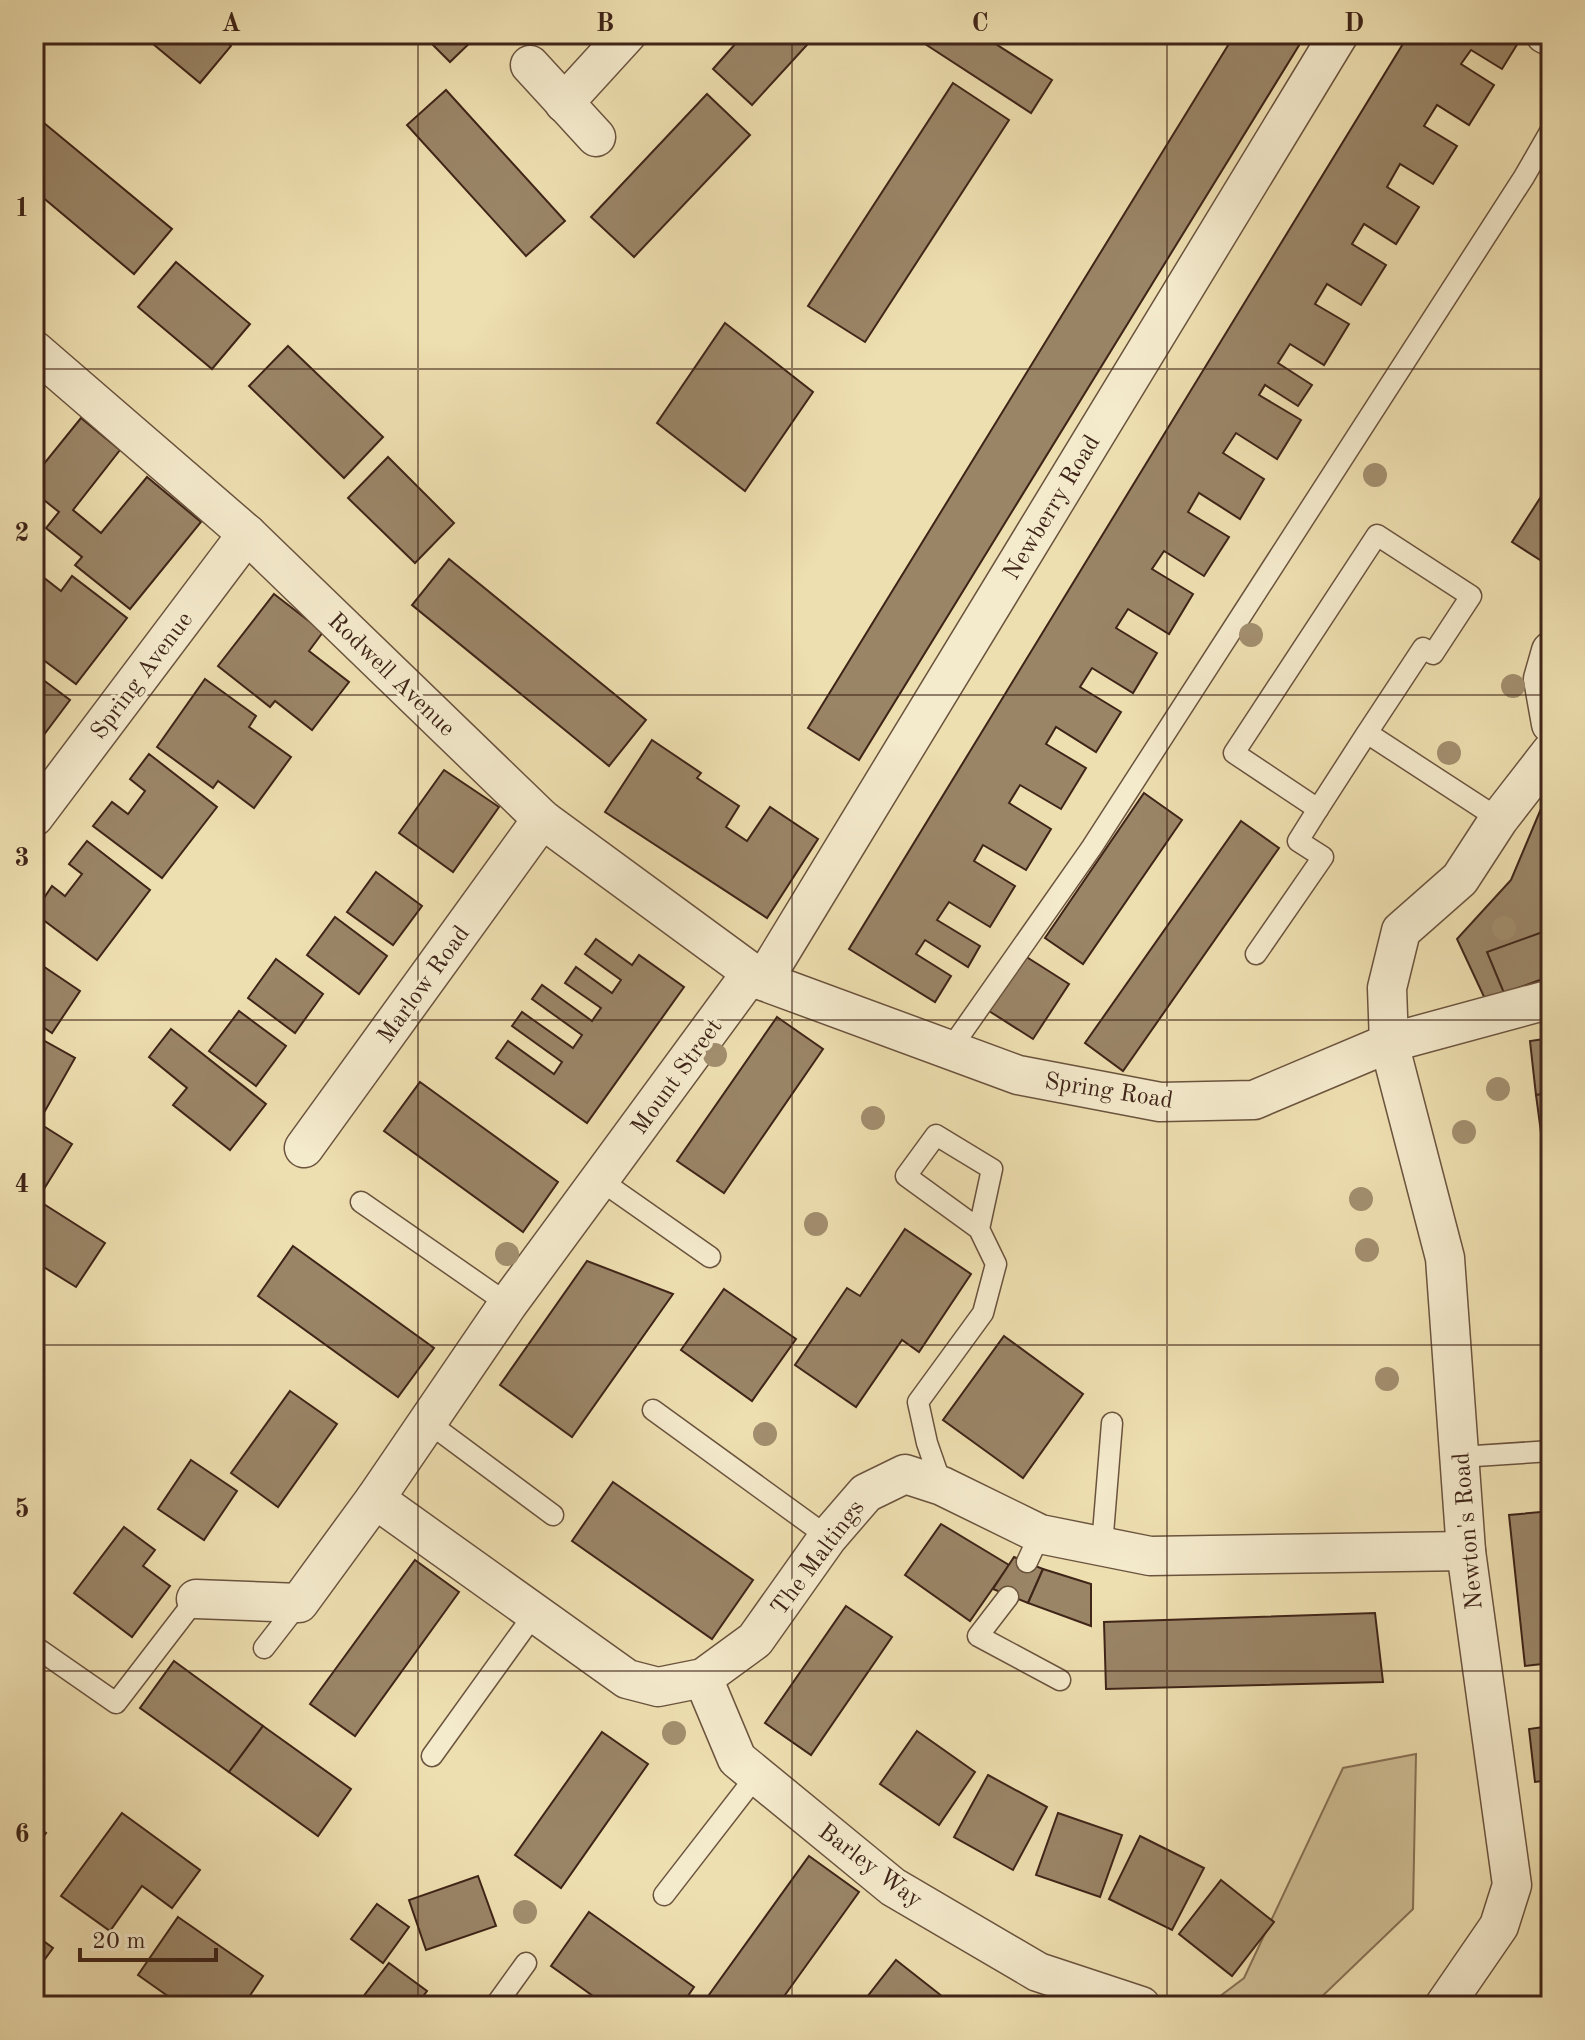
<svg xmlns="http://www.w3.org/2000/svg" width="1585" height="2040" font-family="'Old Standard TT',serif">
<rect width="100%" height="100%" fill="#eedfb0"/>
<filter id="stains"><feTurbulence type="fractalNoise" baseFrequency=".0025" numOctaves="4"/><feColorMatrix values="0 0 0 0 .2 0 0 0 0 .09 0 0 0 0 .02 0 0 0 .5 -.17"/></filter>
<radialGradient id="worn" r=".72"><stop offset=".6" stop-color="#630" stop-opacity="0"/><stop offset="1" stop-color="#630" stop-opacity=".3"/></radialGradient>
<path fill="#d0bf96" stroke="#887257" stroke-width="2" d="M1416 1754 1413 1909 1312 2006H1207L1244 1978 1343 1768Z"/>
<g fill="#9a8567" stroke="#3f2418" stroke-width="2">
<path d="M141 34H216L231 46 200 83Z"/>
<path d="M422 34H479L450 62Z"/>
<path d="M744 34H817L752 105 713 69Z"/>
<path d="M927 34H980L1052 80 1031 113 922 42Z"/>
<path d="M1235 34H1306L859 760 808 728Z"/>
<path d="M1409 34H1504L1518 43 1502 69 1471 50 1461 64 1494 85 1469 125 1437 105 1424 126 1457 146 1433 184 1400 164 1387 187 1419 207 1396 244 1364 224 1352 244 1386 265 1361 305 1327 284 1315 304 1349 324 1324 365 1290 344 1278 363 1312 385 1298 406 1265 385 1259 395 1301 420 1277 459 1236 433 1223 453 1264 479 1240 519 1199 493 1188 512 1229 537 1204 576 1164 551 1152 569 1193 594 1169 634 1128 609 1116 628 1157 653 1133 693 1092 668 1080 687 1121 712 1096 752 1056 727 1046 744 1086 768 1061 809 1020 785 1009 803 1051 829 1026 870 983 845 974 861 1015 886 990 927 949 902 937 920 980 946 968 967 925 940 916 954 951 976 935 1002 849 949Z"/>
<path d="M953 83 1009 120 865 342 808 306Z"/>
<path d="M446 90 565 221 526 256 407 125Z"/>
<path d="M707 94 750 135 634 257 591 217Z"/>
<path d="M44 123 172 229 134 274 34 190V134Z"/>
<path d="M176 262 250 324 212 369 138 307Z"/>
<path d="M725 323 813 392 745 491 657 423Z"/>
<path d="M288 346 383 437 344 478 249 386Z"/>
<path d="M81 418 120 450 73 510 101 533 147 477 201 522 130 609 75 565 82 557 46 528 59 512 34 492V476Z"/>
<path d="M388 457 454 523 415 563 348 498Z"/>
<path d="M1551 481V567L1512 542Z"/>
<path d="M449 559 646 720 609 766 412 605Z"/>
<path d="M34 570 61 591 72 576 127 618 76 684 34 653Z"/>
<path d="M274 594 323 632 309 651 349 682 312 730 275 701 270 707 218 666Z"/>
<path d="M34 673 70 700 34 748Z"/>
<path d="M205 679 256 716 249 727 291 757 254 808 218 781 213 788 157 747Z"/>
<path d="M652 740 701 773 697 778 739 806 726 827 747 841 770 807 818 839 767 918 605 812Z"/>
<path d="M149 754 217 807 162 878 93 826 112 802 128 814 145 791 130 779Z"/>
<path d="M444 770 499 807 453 872 399 833Z"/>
<path d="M1551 785V982L1486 1001 1457 939 1511 880Z"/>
<path d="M1144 793 1182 820 1083 964 1045 938Z"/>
<path d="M1241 821 1279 848 1123 1071 1085 1043Z"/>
<path d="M87 841 150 890 97 960 34 913 52 886 65 896 82 874 69 864Z"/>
<path d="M376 872 422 906 393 945 347 912Z"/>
<path d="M335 917 387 956 359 994 307 955Z"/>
<path d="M1551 929V976L1504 993 1487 952Z"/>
<path d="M596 939 632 965 639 955 684 987 587 1123 496 1058 508 1041 554 1074 562 1062 512 1026 522 1012 573 1048 582 1035 532 999 542 985 592 1021 601 1008 565 983 576 967 612 993 621 980 585 954Z"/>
<path d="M1025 956 1069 984 1033 1039 989 1011Z"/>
<path d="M276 959 323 994 295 1033 248 998Z"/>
<path d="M34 960 80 991 52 1033 34 1021Z"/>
<path d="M239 1011 286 1046 256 1086 209 1051Z"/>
<path d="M777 1017 823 1049 724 1193 677 1161Z"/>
<path d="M171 1029 266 1104 230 1150 173 1105 187 1088 149 1057Z"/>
<path d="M34 1035 75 1058 41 1118 34 1114Z"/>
<path d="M1551 1038V1093L1536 1095 1530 1041Z"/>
<path d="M420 1082 558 1182 523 1232 384 1131Z"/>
<path d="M1551 1093V1139L1542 1140 1536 1095Z"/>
<path d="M34 1120 72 1144 44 1189 34 1183Z"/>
<path d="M1551 1139V1212H1549L1542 1140Z"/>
<path d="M39 1201 105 1243 76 1287 34 1261V1208Z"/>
<path d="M905 1229 971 1274 919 1352 902 1340 856 1407 795 1365 847 1288 860 1296Z"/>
<path d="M293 1246 434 1348 398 1397 258 1296Z"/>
<path d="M587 1261 673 1294 572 1437 500 1385Z"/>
<path d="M724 1289 796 1339 752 1401 681 1350Z"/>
<path d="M1004 1336 1083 1394 1023 1478 943 1420Z"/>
<path d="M290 1391 337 1424 278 1507 231 1473Z"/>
<path d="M191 1460 237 1491 204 1540 158 1509Z"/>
<path d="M613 1482 753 1580 712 1639 572 1541Z"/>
<path d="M1551 1511V1663L1525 1666 1509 1515Z"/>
<path d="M941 1524 1009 1565 970 1621 905 1575Z"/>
<path d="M124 1527 155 1550 143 1566 170 1586 132 1637 74 1593Z"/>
<path d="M1014 1557 1043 1569 1028 1603 993 1589Z"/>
<path d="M415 1560 459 1592 355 1736 310 1704Z"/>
<path d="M1043 1569 1091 1584V1626L1028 1603Z"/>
<path d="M846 1606 892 1637 811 1755 765 1723Z"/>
<path d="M1375 1613 1383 1682 1106 1689 1104 1622Z"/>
<path d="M174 1661 263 1726 229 1772 140 1708Z"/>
<path d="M263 1726 351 1789 318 1836 229 1772Z"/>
<path d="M1551 1726V1780L1535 1782 1529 1729Z"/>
<path d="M917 1731 975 1772 939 1825 880 1784Z"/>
<path d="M602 1732 648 1764 561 1888 515 1855Z"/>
<path d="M988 1775 1047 1807 1013 1870 954 1837Z"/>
<path d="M122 1813 200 1870 172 1908 142 1886 110 1931 61 1896Z"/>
<path d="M1058 1813 1122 1835 1100 1897 1036 1875Z"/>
<path d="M34 1825 46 1833 34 1849Z"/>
<path d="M1140 1836 1204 1868 1172 1930 1109 1899Z"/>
<path d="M809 1856 859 1892 777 2006H716L706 1999Z"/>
<path d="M478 1876 496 1926 426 1950 409 1900Z"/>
<path d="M1221 1880 1274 1922 1232 1976 1179 1934Z"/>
<path d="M377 1904 409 1927 383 1963 351 1939Z"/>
<path d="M589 1912 694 1987 681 2006H607L551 1966Z"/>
<path d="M178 1917 263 1976 243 2006H182L138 1975Z"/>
<path d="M34 1934 53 1948 34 1974Z"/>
<path d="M896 1960 952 2004 950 2006H860Z"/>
<path d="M389 1963 427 1991 416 2006H356Z"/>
</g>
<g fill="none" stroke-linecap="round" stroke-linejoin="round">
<defs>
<g id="lane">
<path d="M1367 733 1318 809 1234 753 1377 535 1471 596 1433 654 1423 648 1367 733 1499 819"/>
<path d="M1256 954 1323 857 1298 841 1318 809"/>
<path d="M951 1048 1092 847 1524 177 1551 130"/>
<path d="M600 1180 710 1257"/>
<path d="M361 1202 508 1304"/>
<path d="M653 1410 828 1537"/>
<path d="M429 1423 553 1515"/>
<path d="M1460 1457 1551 1451"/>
<path d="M942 1486 927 1443 918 1402 983 1313 996 1264 979 1229 906 1176 936 1135 992 1169 979 1229"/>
<path d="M1102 1546 1112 1423"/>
<path d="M1027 1562 1040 1534"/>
<path d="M1008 1597 978 1636 1060 1680"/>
<path d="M34 1646 116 1703 196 1599"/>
<path d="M264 1648 299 1603"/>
<path d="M432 1756 535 1613"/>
<path d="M664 1895 757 1775"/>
<path d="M495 2006 526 1963"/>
</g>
<g id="street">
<path d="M1545 34 1551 37"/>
<path d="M530 65 596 137"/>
<path d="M564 103 627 34"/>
<path d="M34 350 247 534 542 819 763 981 1018 1075 1160 1102 1254 1100 1389 1043 1551 999"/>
<path d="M1551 651 1543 679 1551 724"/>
<path d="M34 817 247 534"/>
<path d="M752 972 508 1304 375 1499 627 1679 658 1687 703 1678 755 1640 828 1537 866 1493 905 1474 942 1486 1040 1534 1150 1556 1466 1551"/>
<path d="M763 981 1339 34"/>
<path d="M304 1148 542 819"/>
<path d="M196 1599 299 1603 375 1499"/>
<path d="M703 1678 737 1759 893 1887 1038 1972 1141 2006"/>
<path d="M1444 2006 1499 1926 1512 1885 1466 1551 1445 1258 1389 1043 1387 988 1401 931 1460 879 1499 819 1551 752"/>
</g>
</defs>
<use href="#lane" stroke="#6b533e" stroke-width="23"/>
<use href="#street" stroke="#6b533e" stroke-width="41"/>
<use href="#lane" stroke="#f4eacc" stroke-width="20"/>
<use href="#street" stroke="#f4eacc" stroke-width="38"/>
</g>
<g fill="#a28e6e">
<circle cx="1375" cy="475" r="12"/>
<circle cx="1251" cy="635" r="12"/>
<circle cx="1513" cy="686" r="12"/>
<circle cx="1449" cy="753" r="12"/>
<circle cx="1504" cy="928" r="12"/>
<circle cx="715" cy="1055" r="12"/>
<circle cx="1498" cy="1089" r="12"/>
<circle cx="873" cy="1118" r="12"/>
<circle cx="1464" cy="1132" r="12"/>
<circle cx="1361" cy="1199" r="12"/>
<circle cx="816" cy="1224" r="12"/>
<circle cx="1367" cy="1250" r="12"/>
<circle cx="507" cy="1254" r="12"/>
<circle cx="1387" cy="1379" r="12"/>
<circle cx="765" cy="1434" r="12"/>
<circle cx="674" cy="1733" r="12"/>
<circle cx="525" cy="1912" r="12"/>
</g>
<path fill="none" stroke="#3f2418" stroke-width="2" stroke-opacity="0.55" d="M418 34V2006M792 34V2006M1167 34V2006M34 369H1551M34 695H1551M34 1020H1551M34 1345H1551M34 1671H1551"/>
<g text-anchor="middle" stroke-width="7" stroke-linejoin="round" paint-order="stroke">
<g font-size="24" fill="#3f2418" stroke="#f4eacc">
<text transform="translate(1051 507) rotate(-59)" y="8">Newberry Road</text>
<text transform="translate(392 674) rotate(44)" y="8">Rodwell Avenue</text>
<text transform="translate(141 675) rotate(-53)" y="8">Spring Avenue</text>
<text transform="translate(423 984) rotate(-54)" y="8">Marlow Road</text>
<text transform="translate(676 1076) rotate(-54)" y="8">Mount Street</text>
<text transform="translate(1109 1090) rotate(9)" y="8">Spring Road</text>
<text transform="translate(1467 1531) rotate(-95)" y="8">Newton's Road</text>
<text transform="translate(817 1557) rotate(-53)" y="8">The Maltings</text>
<text transform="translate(871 1865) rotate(37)" y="8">Barley Way</text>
</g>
</g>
<rect width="1585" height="2040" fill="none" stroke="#eedfb0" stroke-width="88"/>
<path d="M80 1948v12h136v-12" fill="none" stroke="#3f2418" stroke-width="4"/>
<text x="92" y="1948" font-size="24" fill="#3f2418" stroke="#f4eacc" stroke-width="6" paint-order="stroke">20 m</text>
<rect x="44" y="44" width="1497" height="1952" fill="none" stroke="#3f2418" stroke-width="3"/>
<g font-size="26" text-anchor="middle" font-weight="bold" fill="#3f2418">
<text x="231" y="31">A</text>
<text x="605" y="31">B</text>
<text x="980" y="31">C</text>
<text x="1354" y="31">D</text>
<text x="22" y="216">1</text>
<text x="22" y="541">2</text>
<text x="22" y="866">3</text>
<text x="22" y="1192">4</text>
<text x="22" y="1517">5</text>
<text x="22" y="1842">6</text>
</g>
<rect width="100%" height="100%" filter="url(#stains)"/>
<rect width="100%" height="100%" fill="url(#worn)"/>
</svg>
